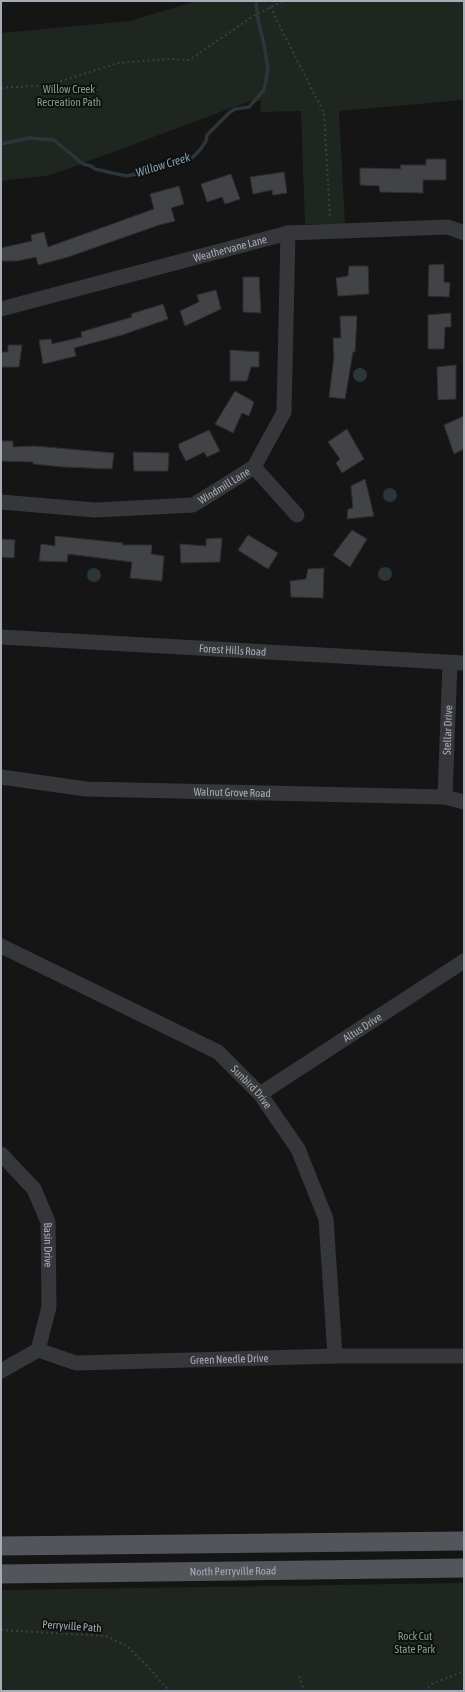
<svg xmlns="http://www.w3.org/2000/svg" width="465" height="1692" font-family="'Asap Condensed',sans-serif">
<rect width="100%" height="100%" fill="#151516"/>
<g fill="#1f261f">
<path d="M196 1H464V100L339 111 345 224H305L301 111 260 112 261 101 253 100 51 175 1 181V33L130 21Z"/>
<path d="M464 1583V1691H1V1590Z"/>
</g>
<g fill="#2b353a">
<circle cx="360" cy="375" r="7"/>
<circle cx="390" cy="495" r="7"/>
<circle cx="385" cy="574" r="7"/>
<circle cx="94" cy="575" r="7"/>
</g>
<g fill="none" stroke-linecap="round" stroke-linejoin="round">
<path stroke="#2b353a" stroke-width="3.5" d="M1 144 29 138 54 140 83 164 91 166 95 169 126 176 151 171 192 158 200 150 206 141 207 135 229 113 235 109 249 107 264 90 268 69 264 44 258 20 256 1"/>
</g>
<g fill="#414346" stroke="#2f2f32">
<path d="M426 159H446V180H423V193L380 192 379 186 360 185V168L401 169 400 165H426Z"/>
<path d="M284 172 287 193 273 195 272 190 253 194 250 177Z"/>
<path d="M231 174 240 199 225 204 222 197 207 202 201 184Z"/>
<path d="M179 186 184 204 171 208 175 221 159 225 68 257 38 265 36 257 17 261H1V248L32 241 31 235 44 232 48 247 154 209 150 194Z"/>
<path d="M444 264V282L450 283 449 297 428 296 429 265Z"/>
<path d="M349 266H368L369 294 338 296 336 278 348 276Z"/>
<path d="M243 277H259L261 313 243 312Z"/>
<path d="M216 290 221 309 185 326 180 311 199 302 197 295Z"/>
<path d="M163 304 168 319 122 335 74 348 76 356 43 364 39 340 51 339 52 344 82 337 81 332 132 317 131 314Z"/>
<path d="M451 313V327H445L444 349H428V315Z"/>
<path d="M340 316H357L355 352H353L345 399 329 397 334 357 333 338H341Z"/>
<path d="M8 345H22L19 367H1V352H8Z"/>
<path d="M230 350 259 352V367H251L247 381H230Z"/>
<path d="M456 365V399L438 400 437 367Z"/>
<path d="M235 391 254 402 249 416 242 413 233 433 215 424Z"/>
<path d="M464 416V449L454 454 444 425Z"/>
<path d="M347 429 364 459 342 473 336 463 340 459 328 442Z"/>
<path d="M209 430 220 451 207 457 204 452 186 461 179 448V444Z"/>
<path d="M1 441H13V447L34 446 114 453 112 469 64 467 33 464V462L1 461Z"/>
<path d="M133 452 169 453 168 471H134Z"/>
<path d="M365 479 374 516 347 519 348 509 353 508 351 486Z"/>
<path d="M352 530 367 539 350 567 333 555Z"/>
<path d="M248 535 278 553 268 569 238 550Z"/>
<path d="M55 536 123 543 122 545H152L151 554 164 556 162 581 130 578 132 562 68 554 67 562 39 561 41 544 55 546Z"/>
<path d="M222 538 220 562 181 563 180 544 206 546V539Z"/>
<path d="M1 539 15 540 14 558 1 557Z"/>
<path d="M324 568 323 598 291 597 290 581 306 579 308 569Z"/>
</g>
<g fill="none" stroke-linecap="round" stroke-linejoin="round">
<g stroke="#3c3e42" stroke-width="2" stroke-dasharray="2 3" stroke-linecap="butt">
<path d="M270 7 324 113 330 218"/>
<path d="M1 88 49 85 118 63 167 59 189 60 255 15 283 1"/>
<path d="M1 1630 106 1636 127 1646 152 1671 169 1691"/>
<path d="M299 1676 304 1691"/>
<path d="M424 1691 432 1684 464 1671"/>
</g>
<g stroke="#36373b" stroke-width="15">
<path id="s1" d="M1 309 288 233 448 227 464 233"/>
<path d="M254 467 297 515"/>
<path id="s2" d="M1 502 95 510 193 505 254 467 284 412 288 233"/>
<path id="s3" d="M1 637 464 663"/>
<path id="s4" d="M1 777 86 789 445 797 464 802"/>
<path id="s5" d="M445 797 450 663"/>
<path id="s6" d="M1 946 218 1052 260 1094 298 1149 326 1219 335 1356"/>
<path id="s7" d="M260 1094 464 961"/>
<path id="s8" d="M1 1154 34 1189 48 1222 49 1307 38 1350"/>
<path id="s9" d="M1 1371 38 1350 76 1363 335 1356H464"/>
</g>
<g stroke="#52555a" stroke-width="19">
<path d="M1 1546 464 1541"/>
<path id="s10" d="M1 1574 464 1568"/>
</g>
</g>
<g text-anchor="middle" stroke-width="4" stroke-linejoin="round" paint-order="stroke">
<g font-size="11" fill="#81a07f" stroke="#101011">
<text x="69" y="93">Willow Creek<tspan x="69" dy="13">Recreation Path</tspan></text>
<text x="415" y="1640">Rock Cut<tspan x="415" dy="13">State Park</tspan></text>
</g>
<g font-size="11" fill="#a7adb6" stroke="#101011">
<text dy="4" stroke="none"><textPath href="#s1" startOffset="237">Weathervane Lane</textPath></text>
<text dy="4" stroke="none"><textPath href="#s2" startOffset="229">Windmill Lane</textPath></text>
<text dy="4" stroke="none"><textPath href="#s3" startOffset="232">Forest Hills Road</textPath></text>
<text dy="4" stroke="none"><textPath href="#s5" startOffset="67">Stellar Drive</textPath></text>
<text dy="4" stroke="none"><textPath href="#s4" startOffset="232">Walnut Grove Road</textPath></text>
<text dy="4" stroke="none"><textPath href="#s7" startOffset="122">Altus Drive</textPath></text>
<text dy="4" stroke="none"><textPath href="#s6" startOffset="290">Sunbird Drive</textPath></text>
<text dy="4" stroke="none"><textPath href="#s8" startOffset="107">Basin Drive</textPath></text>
<text dy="4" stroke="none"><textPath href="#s9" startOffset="236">Green Needle Drive</textPath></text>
<text dy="4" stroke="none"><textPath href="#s10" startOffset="232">North Perryville Road</textPath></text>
<text transform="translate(72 1626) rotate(4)" y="4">Perryville Path</text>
</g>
<g font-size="12" font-style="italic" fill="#7f9fb0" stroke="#101011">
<text transform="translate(163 165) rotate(-17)" y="4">Willow Creek</text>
</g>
</g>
<rect width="465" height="1692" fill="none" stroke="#a7adb6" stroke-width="4"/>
</svg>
